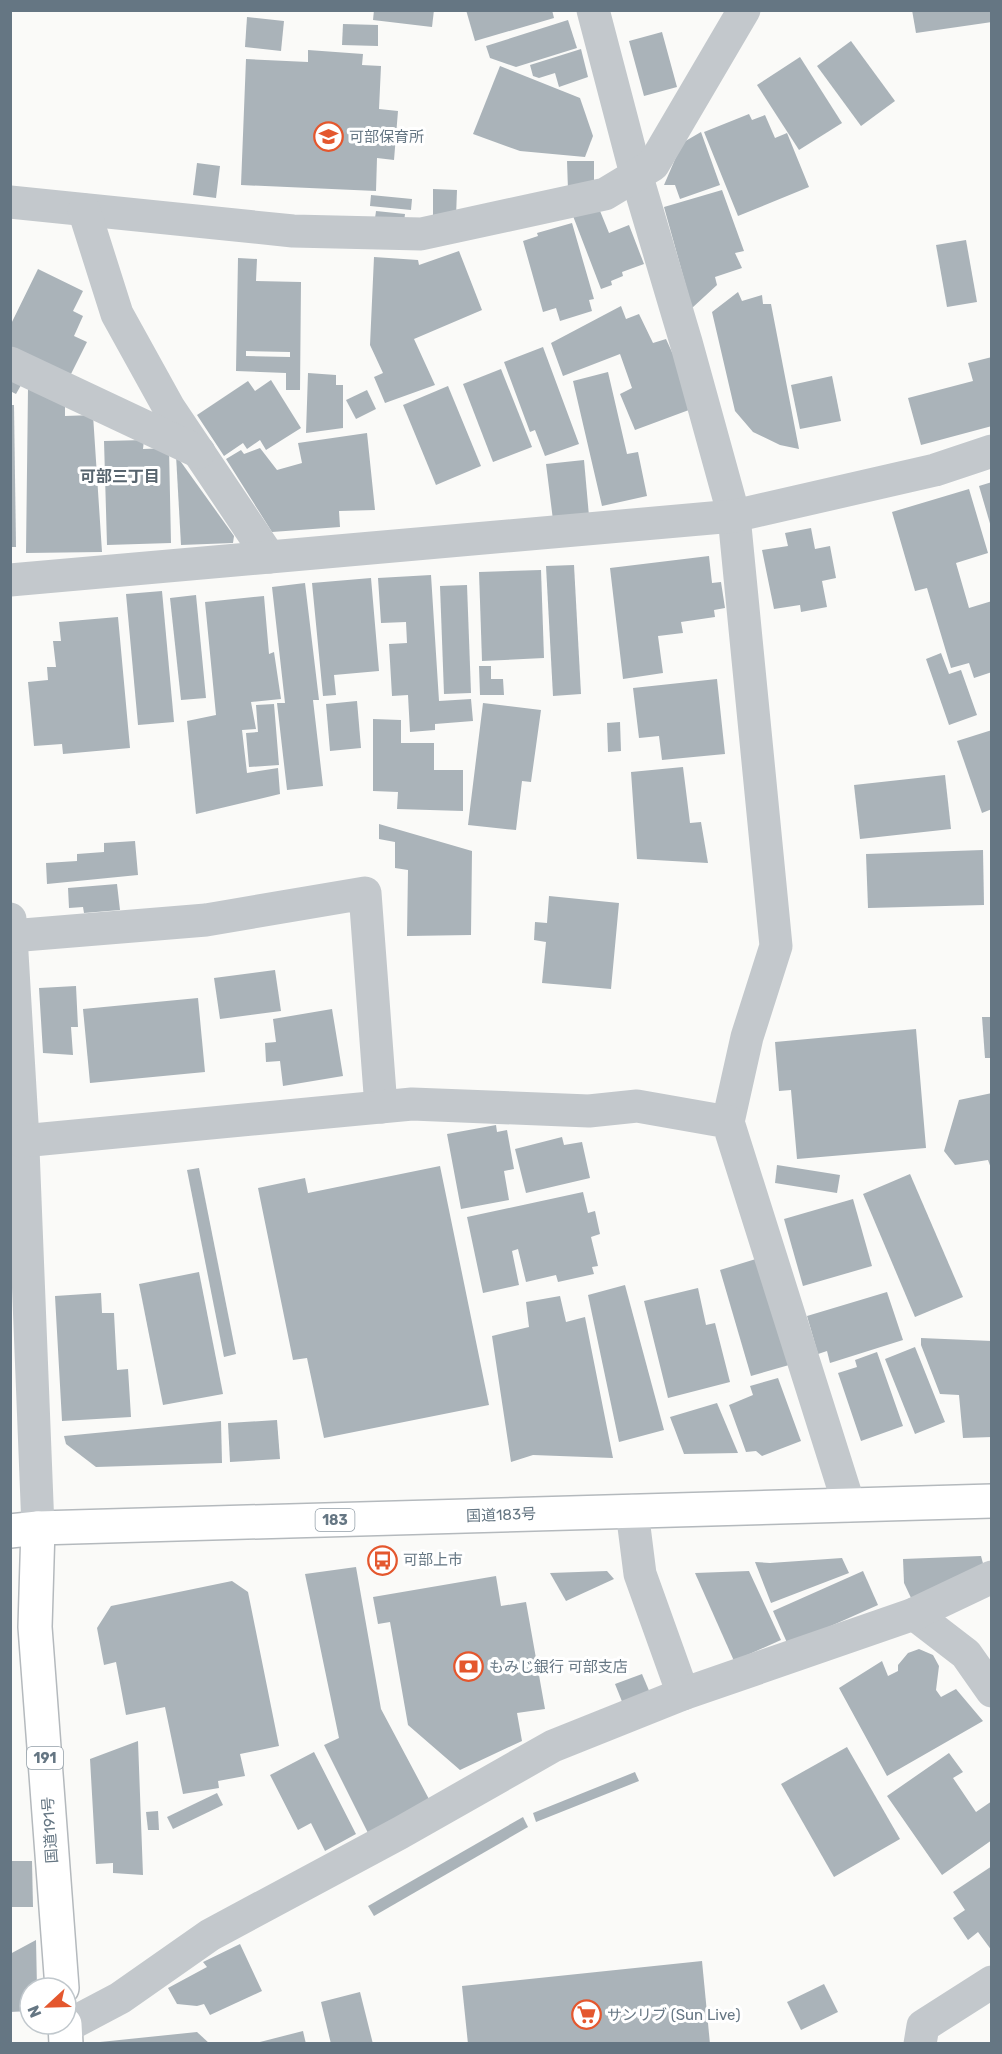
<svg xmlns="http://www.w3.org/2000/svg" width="1002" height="2054" font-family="Rubik,'Noto Sans JP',sans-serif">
<rect width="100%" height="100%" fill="#fafaf8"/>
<g fill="#aab3b9" fill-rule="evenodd">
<path d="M374 10H434L432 27 373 20Z"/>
<path d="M466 10H552L554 18 475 41Z"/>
<path d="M912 10H992V22L916 33Z"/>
<path d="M247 17 284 21 281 51 245 47Z"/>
<path d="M568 20 577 48 516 67 490 58 486 46Z"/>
<path d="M343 24 378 25V46L342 45Z"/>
<path d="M662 32 677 87 644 96 629 41Z"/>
<path d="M851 41 895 101 861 126 817 66Z"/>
<path d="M581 49 588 77 559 87 555 73 539 78 533 76 530 65Z"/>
<path d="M308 50 363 54 362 65 381 66 379 109 398 111 394 160 377 158 376 191 241 185 246 59 308 62Z"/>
<path d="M800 57 842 123 799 150 757 85Z"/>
<path d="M500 66 580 98 593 136 585 157 520 151 473 134Z"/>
<path d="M749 114 752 120 765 115 775 138 787 133 809 187 738 216 704 132Z"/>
<path d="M701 132 720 185 680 199 675 185H664L682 143Z"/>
<path d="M567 161H594V190H568Z"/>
<path d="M197 163 220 166 216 198 193 195Z"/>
<path d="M433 189 457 190 456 217H433Z"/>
<path d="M722 190 744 251 735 253 742 268 715 277 717 285 692 308 664 207Z"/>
<path d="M371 195 412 199 411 210 370 206Z"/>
<path d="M598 206 609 233 629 225 644 264 622 272 623 276 611 281 612 285 601 289 573 216Z"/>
<path d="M376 211 405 214 403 229 374 226Z"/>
<path d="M572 223 594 299 589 300 592 311 560 321 556 308 543 312 523 241 538 236 537 233Z"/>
<path d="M966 240 977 302 947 307 936 245Z"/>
<path d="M459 251 482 310 414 339 435 385 385 403 374 377 383 373 370 345 374 257 418 260 419 265Z"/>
<path d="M238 258 257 259 256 281 301 282 300 390H286V373L236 371ZM246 351 290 352V357L246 356Z"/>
<path d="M38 269 83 291 73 311 83 316 74 336 87 342 70 376 10 347V326Z"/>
<path d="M738 292 742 301 762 295 763 304H771L799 449 780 445 753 432 735 411 712 312Z"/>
<path d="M621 306 626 319 639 314 653 343 666 339 697 407 635 430 620 394 632 388 620 354 563 376 551 343Z"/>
<path d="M543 347 579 444 545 456 535 430 530 432 504 362Z"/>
<path d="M992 357V426L921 445 908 398 973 381 968 363Z"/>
<path d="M501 369 532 447 493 462 463 384Z"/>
<path d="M10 370 25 378 16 394 10 391Z"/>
<path d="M608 372 627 454 638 452 647 496 602 506 573 381Z"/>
<path d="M308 373 336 375V385H343V428L306 433Z"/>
<path d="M832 376 841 421 800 429 791 385Z"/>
<path d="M271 380 301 428 266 450 260 440 247 449 243 443 224 456 197 415 248 381 255 391Z"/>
<path d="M448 386 481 466 436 485 403 405Z"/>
<path d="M28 388 65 399V416L93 415 102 552 26 553Z"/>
<path d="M367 390 376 409 356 419 346 400Z"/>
<path d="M10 405H14L16 547H10Z"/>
<path d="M367 433 375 510 339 511 340 527 272 532 226 459 241 450 244 454 260 448 277 470 302 463 298 443Z"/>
<path d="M144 440 143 449 169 448 171 543 107 545 104 441Z"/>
<path d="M176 455 234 536 233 543 181 545Z"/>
<path d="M584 460 589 516 553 520 546 464Z"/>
<path d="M992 482V527H991L979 486Z"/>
<path d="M969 489 988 553 956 563 969 608 992 601V672L974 678 969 663 951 668 927 588 915 591 892 512Z"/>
<path d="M811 528 815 549 830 546 836 578 822 581 827 607 801 612 800 605 774 609 762 550 788 546 785 533Z"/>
<path d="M709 556 712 583 721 582 725 608 714 610 715 617 681 622 683 633 658 636 663 673 623 679 610 568Z"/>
<path d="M574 565 581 694 553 696 546 566Z"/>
<path d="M541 570 544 658 482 661 479 572Z"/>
<path d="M431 575 439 701 471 699 473 721 435 724V730L410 732 408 695 392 696 389 644 407 643 406 622 381 623 378 578Z"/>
<path d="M371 578 379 671 334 675 336 695 323 696 312 583Z"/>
<path d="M305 583 319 700H313L323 786 287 790 277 703H285L272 587Z"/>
<path d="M467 585 471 693 444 694 440 586Z"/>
<path d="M162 591 174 722 138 725 126 594Z"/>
<path d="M196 595 206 698 181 700 170 598Z"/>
<path d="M264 596 269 654 274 652 281 699 251 702 256 729 242 730 247 773 278 768 280 794 196 814 187 721 216 715 205 602Z"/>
<path d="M118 617 130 748 63 754 62 744 34 746 28 682 48 680 47 667H56L53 641H61L59 622Z"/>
<path d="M941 653 949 674 961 670 977 715 949 725 926 659Z"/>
<path d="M479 666H491V679H503L504 695H480Z"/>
<path d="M717 679 725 754 662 760 659 736 639 738 633 688Z"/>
<path d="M357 701 361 748 330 751 326 704Z"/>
<path d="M483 703 541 710 531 782 522 781 516 830 468 825Z"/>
<path d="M274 704 279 765 249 767 246 733 258 732 256 705Z"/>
<path d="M373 719 401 720V743H434V770H463V811L397 809 398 792 373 791Z"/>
<path d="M620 722 621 751 608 752 607 723Z"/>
<path d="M992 730V809L982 813 957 741Z"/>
<path d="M683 767 690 823 701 822 708 863 637 859 631 772Z"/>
<path d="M945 775 951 829 860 839 854 785Z"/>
<path d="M379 824 472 851 471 935 407 936 408 870 395 868V842L379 839Z"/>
<path d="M135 841 138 875 47 884 46 863 77 861V854L104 852V843Z"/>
<path d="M983 850 984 905 868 908 866 854Z"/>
<path d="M117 884 120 910 84 913 83 907 69 908 68 888Z"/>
<path d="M549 896 619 903 611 989 542 983 546 942 534 940 535 922 547 923Z"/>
<path d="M275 970 281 1011 220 1019 214 978Z"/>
<path d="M76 986 78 1027H71L73 1055 43 1053 39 988Z"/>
<path d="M198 998 205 1072 90 1083 83 1009Z"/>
<path d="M332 1009 343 1076 283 1086 280 1061 266 1062 265 1043 276 1042 273 1019Z"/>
<path d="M982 1017H992V1058H985Z"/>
<path d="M916 1029 926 1148 797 1159 791 1090 779 1091 775 1042Z"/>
<path d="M992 1093V1171L988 1160 955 1165 944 1151 959 1100Z"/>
<path d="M496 1125 497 1132 507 1130 514 1169 504 1171 509 1200 461 1209 447 1134Z"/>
<path d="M562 1137 564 1145 582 1142 590 1178 526 1193 515 1149Z"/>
<path d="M777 1165 840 1175 837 1193 775 1183Z"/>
<path d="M440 1166 489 1405 324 1438 307 1358 293 1360 258 1188 305 1178 308 1193Z"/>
<path d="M199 1168 236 1354 224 1357 187 1170Z"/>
<path d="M910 1174 963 1297 915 1317 863 1194Z"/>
<path d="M583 1192 588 1213 595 1211 600 1234 591 1237 598 1266 592 1267 594 1274 558 1282 556 1275 526 1282 518 1249 512 1251 519 1285 483 1293 467 1217Z"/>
<path d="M853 1199 872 1266 803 1286 784 1219Z"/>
<path d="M766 1256 796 1363 751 1376 720 1270Z"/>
<path d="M199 1272 223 1394 163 1405 139 1284Z"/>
<path d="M625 1285 664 1430 619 1442 588 1295Z"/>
<path d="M698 1288 706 1325 715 1323 730 1382 668 1398 644 1301Z"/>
<path d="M887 1292 903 1340 830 1363 827 1351 818 1354 807 1316Z"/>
<path d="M101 1293 102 1313H114L117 1370 128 1369 131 1417 62 1421 55 1296Z"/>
<path d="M560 1296 566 1322 585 1317 613 1458 533 1455 511 1462 492 1336 529 1327 526 1302Z"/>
<path d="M921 1338 992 1341V1437L963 1438 959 1395 940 1394 921 1345Z"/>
<path d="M915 1347 945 1422 915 1434 885 1359Z"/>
<path d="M877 1352 903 1426 861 1441 838 1373 857 1367 855 1360Z"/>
<path d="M778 1378 801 1441 762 1456 756 1451 746 1452 729 1405 753 1395 750 1386Z"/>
<path d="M717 1403 738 1453 684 1454 670 1417Z"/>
<path d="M277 1420 280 1459 230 1462 228 1423Z"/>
<path d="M221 1421 222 1463 96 1467 66 1444 64 1436Z"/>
<path d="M981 1556 985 1571 912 1600 904 1583 903 1559Z"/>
<path d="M842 1558 849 1573 771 1603 755 1562 770 1563Z"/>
<path d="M356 1567 381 1709 430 1801 368 1833 324 1745 339 1738 305 1574Z"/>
<path d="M607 1571 614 1579 566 1601 550 1573Z"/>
<path d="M749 1571 781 1640 734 1661 695 1573Z"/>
<path d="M863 1571 878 1605 788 1645 773 1611Z"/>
<path d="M496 1576 501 1606 526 1602 545 1709 517 1713 522 1741 460 1770 408 1725 390 1622 378 1624 373 1597Z"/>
<path d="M232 1581 248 1592 279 1746 240 1754 245 1776 218 1781 219 1788 183 1794 165 1707 126 1715 116 1662 104 1665 97 1628 111 1606Z"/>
<path d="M919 1649 933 1655 939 1666 936 1690 941 1697 956 1689 983 1721 887 1776 839 1688 882 1661 888 1676 898 1671V1665L908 1653Z"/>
<path d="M642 1674 650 1693 623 1704 615 1684Z"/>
<path d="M138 1741 143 1875 113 1873V1863L96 1864 90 1759Z"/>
<path d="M847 1747 900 1839 834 1877 781 1784Z"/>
<path d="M314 1752 356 1834 325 1851 311 1823 298 1830 270 1775Z"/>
<path d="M949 1753 963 1772 953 1778 976 1812 992 1801V1840L942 1875 887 1796Z"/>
<path d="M635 1772 639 1781 536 1822 533 1813Z"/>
<path d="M217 1793 223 1805 173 1829 167 1817Z"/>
<path d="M158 1811 159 1830H148L146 1812Z"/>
<path d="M523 1817 528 1827 374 1916 368 1906Z"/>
<path d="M10 1861H32L33 1907H10Z"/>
<path d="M992 1866V1951L978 1932 968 1940 953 1918 965 1910 953 1892Z"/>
<path d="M36 1940 37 1988H30V2011L10 2012V1954Z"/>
<path d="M240 1944 262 1991 210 2015 204 2004 197 2006 177 2004 168 1988 207 1967 203 1962Z"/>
<path d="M702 1961 710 2044H468L462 1986Z"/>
<path d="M824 1984 838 2012 801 2030 787 2002Z"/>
<path d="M360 1992 373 2044H331L321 2002Z"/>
<path d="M303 2031 306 2044H256V2043Z"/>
<path d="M197 2032 210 2044H100V2042Z"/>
</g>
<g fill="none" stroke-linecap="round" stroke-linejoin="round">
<defs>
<g id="highway">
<path d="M38 1528 35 1627 62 1988"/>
<path d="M10 1531 38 1528 992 1501"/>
<path d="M65 2024 66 2044"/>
</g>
</defs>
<use href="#highway" stroke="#b4b9bd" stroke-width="36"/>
<g stroke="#c3c8cc" stroke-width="33">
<path d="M593 10 636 174 686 342 734 516 776 946 747 1037 728 1122"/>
<path d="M10 202 293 231 421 234 605 194 653 165 744 10"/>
<path d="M84 210 117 314 169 408 269 557"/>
<path d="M10 363 199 452"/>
<path d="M10 580 734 516 935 470 992 451"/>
<path d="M10 919 22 1123 38 1528"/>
<path d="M11 936 206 920 365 893 381 1107"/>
<path d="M22 1141 412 1104 589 1111 637 1106 728 1122 849 1505"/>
<path d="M632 1511 640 1574 683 1694"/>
<path d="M914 1614 966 1654 992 1691"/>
<path d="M65 2027 120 1998 210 1935 400 1833 553 1746 683 1694 914 1614 992 1577"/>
<path d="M920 2044 923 2026 992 1982"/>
</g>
<use href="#highway" stroke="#fff" stroke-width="33"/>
</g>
<defs>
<symbol id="school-ring" viewBox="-11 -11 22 22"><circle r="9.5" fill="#fff" stroke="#e4572e" stroke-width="1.5"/><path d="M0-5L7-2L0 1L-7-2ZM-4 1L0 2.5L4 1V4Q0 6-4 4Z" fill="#e4572e"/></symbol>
<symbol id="bus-ring" viewBox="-11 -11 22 22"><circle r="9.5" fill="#fff" stroke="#e4572e" stroke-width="1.5"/><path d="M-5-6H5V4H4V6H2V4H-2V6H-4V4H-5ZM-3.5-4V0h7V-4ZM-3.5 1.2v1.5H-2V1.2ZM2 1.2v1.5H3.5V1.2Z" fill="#e4572e"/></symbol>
<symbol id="bank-ring" viewBox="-11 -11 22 22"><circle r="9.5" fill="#fff" stroke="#e4572e" stroke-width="1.5"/><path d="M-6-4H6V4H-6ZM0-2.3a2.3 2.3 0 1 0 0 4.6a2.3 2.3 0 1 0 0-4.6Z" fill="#e4572e"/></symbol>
<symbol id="supermarket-ring" viewBox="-11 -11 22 22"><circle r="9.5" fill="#fff" stroke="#e4572e" stroke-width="1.5"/><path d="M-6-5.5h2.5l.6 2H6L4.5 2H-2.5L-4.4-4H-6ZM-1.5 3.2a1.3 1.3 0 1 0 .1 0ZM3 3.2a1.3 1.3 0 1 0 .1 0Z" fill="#e4572e"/></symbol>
</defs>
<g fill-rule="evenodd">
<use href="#school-ring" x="312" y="120" width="33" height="33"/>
<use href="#bus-ring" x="366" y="1544" width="33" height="33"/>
<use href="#bank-ring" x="452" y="1650" width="33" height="33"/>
<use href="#supermarket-ring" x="570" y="1998" width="33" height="33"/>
</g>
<g text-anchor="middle" stroke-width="6" stroke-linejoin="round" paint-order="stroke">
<g fill="#fff" stroke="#939fa8" stroke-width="1.5">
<rect x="315.5" y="1509" width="39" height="22" rx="4.5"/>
<rect x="27" y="1747" width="36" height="22" rx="4.5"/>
</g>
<g font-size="14" font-weight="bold" fill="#657683">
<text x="335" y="1525">183</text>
<text x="45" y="1763">191</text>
</g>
<g font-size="15" fill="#657683" stroke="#fff" text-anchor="start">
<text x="349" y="142">可部保育所</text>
<text x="403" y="1565">可部上市</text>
<text x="489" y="1672">もみじ銀行 可部支店</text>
<text x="607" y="2020">サンリブ (Sun Live)</text>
</g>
<g font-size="15" fill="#657683" stroke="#fff">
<text transform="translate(501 1515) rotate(-2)" y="5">国道183号</text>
<text transform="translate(50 1830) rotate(-94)" y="5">国道191号</text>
</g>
<g font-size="16" font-weight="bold" fill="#57646e" stroke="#fff">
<text x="120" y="482">可部三丁目</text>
</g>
</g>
<rect width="1002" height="2054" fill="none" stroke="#657683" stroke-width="24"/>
<g transform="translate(48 2006) rotate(248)"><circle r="28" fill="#ffffff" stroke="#c1c8cd" stroke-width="1.5"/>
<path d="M0-4.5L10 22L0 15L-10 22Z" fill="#e4572e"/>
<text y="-9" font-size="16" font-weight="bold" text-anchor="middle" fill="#657683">N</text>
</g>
</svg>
